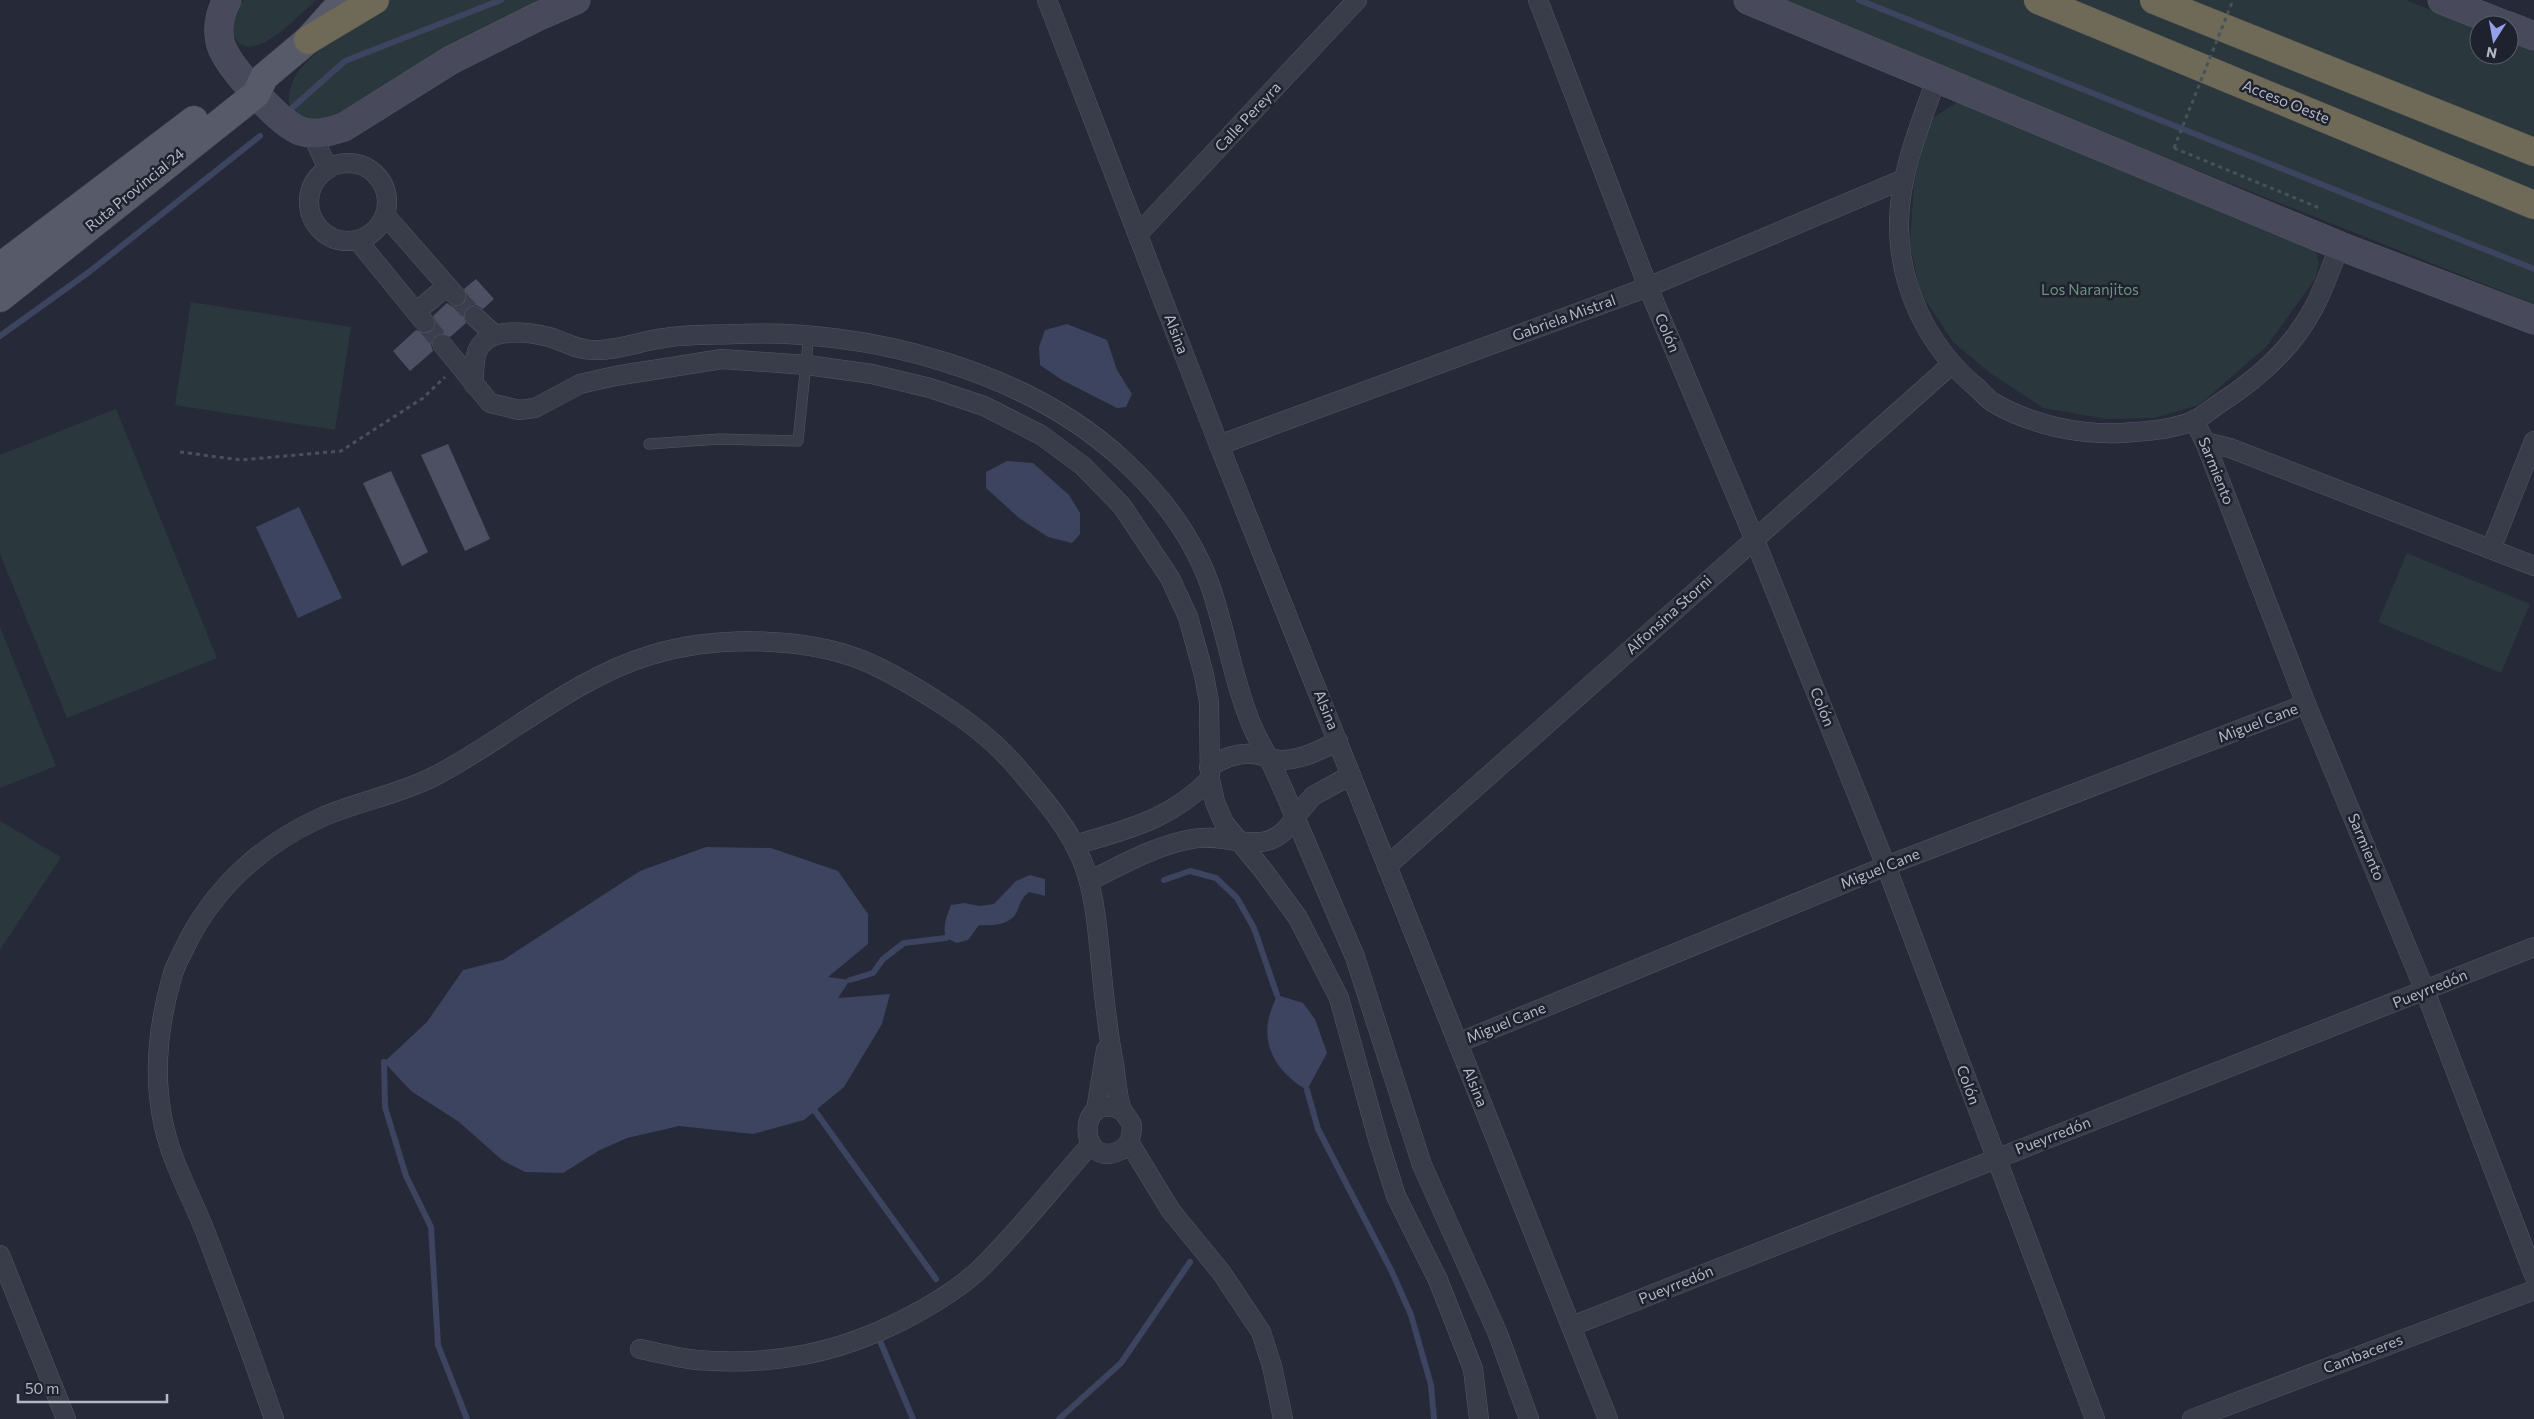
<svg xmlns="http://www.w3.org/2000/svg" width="2534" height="1419" font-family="Commissioner,sans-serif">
<rect width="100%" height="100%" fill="#262938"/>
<g fill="#2a373c">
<path d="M244 0H316C295 19 238 82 230 20Z"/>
<path d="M369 0H550L455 43 334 116C292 130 276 105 300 69Z"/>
<path d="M1783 0H2406L2479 29V55H2509V41L2534 51V304L2108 135Z"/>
<path d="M1958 102 2315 248 2319 264 2315 279 2266 347 2199 405 2154 418 2106 419 2043 408 1990 373 1953 342 1920 292 1910 244 1914 182 1929 120Z"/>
<path d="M191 302 351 327 335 430 175 405Z"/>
<path d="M116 409 217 658 67 718 0 554V455Z"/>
<path d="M2407 553 2530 604 2501 673 2378 622Z"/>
<path d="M0 627 56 766 0 788Z"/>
<path d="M0 821 61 857 0 950Z"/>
</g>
<g fill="#3d445f">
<path d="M1067 324 1107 340 1117 370 1132 394 1126 407 1117 408 1062 380 1040 365 1039 347 1045 330Z"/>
<path d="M1007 461 1033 463 1069 495 1080 513V534L1072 543 1048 537 1019 518 986 488V472Z"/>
<path d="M299 507 342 598 298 618 256 527Z"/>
<path d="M706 847 771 848 838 871 868 914V944L828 977 850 980 838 998 890 994 882 1024 844 1087 804 1120 753 1134 679 1126 627 1138 600 1150 563 1173 525 1172 502 1160 459 1122 411 1091 384 1062 427 1022 463 970 503 960 640 871Z"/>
<path d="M1030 875 1045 879V896L1029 892C1022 898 1021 901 1018 909 1013 925 993 926 979 925L968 940 957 943 946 938C942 926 947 916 951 905L964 903 980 906 994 904 1016 881Z"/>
<path d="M1277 995 1303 1003 1315 1019 1327 1053 1307 1090C1282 1076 1263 1052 1268 1021 1270 1012 1274 1003 1277 995Z"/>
</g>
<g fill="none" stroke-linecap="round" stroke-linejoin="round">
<g stroke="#3d445f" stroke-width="6">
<path d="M1859 0 2534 269"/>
<path d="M292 108 345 61 501 0"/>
<path d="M0 336 89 272 260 136"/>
<path d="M1164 880 1190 871 1216 878 1237 898 1254 928 1277 995"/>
<path d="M850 980 873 973 883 959 904 943 946 938"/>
<path d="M384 1062 385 1107 406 1176 431 1227 438 1345 467 1419"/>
<path d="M1307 1090 1318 1129 1392 1272 1411 1315 1431 1385 1434 1419"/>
<path d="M815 1111 936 1279"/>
<path d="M880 1341 913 1419"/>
<path d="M1059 1419 1121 1363 1190 1262"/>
</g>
</g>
<g fill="#4c5062">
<path d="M476 279 494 299 483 309 476 305 466 308 463 314 466 323 450 337 441 333 435 336 431 345 433 351 410 371 393 351 416 330 426 334 432 331 436 322 433 316 447 303 453 307 463 305 467 299 464 289Z"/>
<path d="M448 444 490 539 465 551 421 455Z"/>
<path d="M391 471 428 552 402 566 363 483Z"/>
</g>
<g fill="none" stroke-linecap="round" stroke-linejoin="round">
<g stroke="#3b3e4d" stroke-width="19" stroke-dasharray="19 9" stroke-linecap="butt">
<path d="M456 296 474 316"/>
<path d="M425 323 442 344"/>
</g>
<defs>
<path id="lane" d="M649 444 720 439 798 441 809 334"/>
<g id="street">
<path d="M1047 0 1219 445 1608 1419"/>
<path d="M1538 0 1648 287 1754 538 1886 866 2095 1419"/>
<path d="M1937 77C1921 123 1900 171 1899 221 1898 285 1927 346 1976 387 1982 392 1987 399 1994 403 2032 425 2079 435 2122 433 2146 431 2171 430 2193 421 2202 417 2210 410 2217 405 2255 381 2292 349 2313 309 2324 289 2331 266 2340 246"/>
<path d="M312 134 328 169"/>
<circle cx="348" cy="202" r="39"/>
<path d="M385 215 456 296"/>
<path d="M1138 234 1357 0"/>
<path d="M358 241 425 323"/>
<path d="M416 312 447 286"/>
<path d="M474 316 495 335"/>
<path d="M442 344 490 403 519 410 535 408 580 384 615 376 722 359 807 365 872 374 930 388 984 406 1041 435 1083 466 1122 506 1170 578 1188 617 1204 675 1209 702 1210 779C1170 820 1128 829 1075 845"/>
<path d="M474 385C474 373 473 356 480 346 493 327 530 332 549 337 564 341 576 350 592 350 616 351 641 341 664 338 688 334 713 335 737 334 867 328 1028 371 1124 461 1161 495 1193 538 1210 585 1226 631 1233 681 1252 726 1257 738 1264 749 1270 761 1279 779 1287 798 1295 817 1268 863 1231 831 1192 839 1156 845 1122 865 1089 881"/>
<path d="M2194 420 2205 442 2306 704 2425 991 2534 1275"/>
<path d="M2205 442 2230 448 2534 566"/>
<path d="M1219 445 1648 287 1904 179"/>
<path d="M2491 549 2534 441"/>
<path d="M1209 767C1223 759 1236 752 1253 754 1263 755 1272 760 1283 760 1304 759 1320 750 1338 741"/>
<path d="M1351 775 1313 796 1295 817 1355 957 1422 1165 1498 1334 1529 1419"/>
<path d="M1210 779 1215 802 1224 823 1263 870 1298 918 1339 998 1378 1139 1396 1196 1438 1280 1473 1369 1479 1419"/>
<path d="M1387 866 1951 365"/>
<path d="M1458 1043 1886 866 2306 704"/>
<path d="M1096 1110 1106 1050"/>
<path d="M1129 1142 1171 1211 1221 1272 1261 1332 1272 1366 1283 1419"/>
<path d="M0 1255 66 1419"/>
<path d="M1572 1326 2534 947"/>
<path d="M640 1349C659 1353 678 1358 696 1360 772 1366 837 1354 905 1319 932 1305 961 1288 983 1266 1021 1228 1055 1185 1091 1144"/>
<path d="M274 1419C253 1358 230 1296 207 1236 197 1210 184 1185 174 1159 151 1100 155 1036 172 977 175 965 182 954 187 943 215 887 263 844 320 818 356 802 397 795 433 777 507 739 571 679 651 655 714 636 800 636 862 660 891 672 917 688 943 705 971 723 999 745 1020 771 1043 798 1070 829 1083 863 1093 889 1096 917 1099 944 1103 984 1106 1025 1114 1064 1116 1078 1117 1097 1122 1110 1125 1115 1130 1120 1132 1125 1132 1136 1130 1146 1119 1151 1077 1170 1076 1087 1123 1111"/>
<path d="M2192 1419 2534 1290"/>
</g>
<g id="secondary">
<path d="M227 0C219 14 216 32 222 48 231 69 278 122 300 131 315 136 329 132 344 127L451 60 537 17 576 0"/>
<path d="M1748 0 2340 246 2534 320"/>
<path d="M2442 0 2505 25"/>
<path d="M2509 26 2534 36"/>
</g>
<g id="primary">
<path d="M0 267 194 120"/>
<path d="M0 298 256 94 264 77 308 40 344 0"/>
</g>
<g id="highway">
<path d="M2038 0 2534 205"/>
<path d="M2154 0 2534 152"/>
<path d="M308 40 375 0"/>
</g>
</defs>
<use href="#lane" stroke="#545764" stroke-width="11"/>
<use href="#street" stroke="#545764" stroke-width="20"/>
<use href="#secondary" stroke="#545764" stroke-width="29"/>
<use href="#primary" stroke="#424552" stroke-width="29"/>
<use href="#highway" stroke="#414451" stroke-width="29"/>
<g stroke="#475259" stroke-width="3" stroke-dasharray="4 4" stroke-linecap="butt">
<path d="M2174 148 2317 207 2315 210"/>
<path d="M180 452 241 460 341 451 423 398 445 377"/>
</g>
<use href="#lane" stroke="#393c49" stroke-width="10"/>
<use href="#street" stroke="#393c49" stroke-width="19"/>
<use href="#secondary" stroke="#484a5b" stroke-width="28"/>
<use href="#primary" stroke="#575a69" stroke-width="28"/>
<use href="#highway" stroke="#6e6a57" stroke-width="28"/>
<path stroke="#475259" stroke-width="3" stroke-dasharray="4 4" stroke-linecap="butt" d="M2174 148 2233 0"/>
</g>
<g text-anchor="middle" stroke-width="5" stroke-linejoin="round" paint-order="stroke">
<g font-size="15" fill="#b4b7c5" stroke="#1e212e">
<text transform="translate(2286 102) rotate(22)" y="5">Acceso Oeste</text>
<text transform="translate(1248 117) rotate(-47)" y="5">Calle Pereyra</text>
<text transform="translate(135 190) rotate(-39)" y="5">Ruta Provincial 24</text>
<text transform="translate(1564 318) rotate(-20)" y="5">Gabriela Mistral</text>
<text transform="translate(1667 333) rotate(67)" y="5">Colón</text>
<text transform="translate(1176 334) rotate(69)" y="5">Alsina</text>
<text transform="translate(2216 471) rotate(68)" y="5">Sarmiento</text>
<text transform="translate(1669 615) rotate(-42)" y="5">Alfonsina Storni</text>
<text transform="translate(1822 707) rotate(68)" y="5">Colón</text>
<text transform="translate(1326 710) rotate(68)" y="5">Alsina</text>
<text transform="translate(2258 723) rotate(-21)" y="5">Miguel Cane</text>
<text transform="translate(2366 847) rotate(67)" y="5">Sarmiento</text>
<text transform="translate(1880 869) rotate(-22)" y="5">Miguel Cane</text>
<text transform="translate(2430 989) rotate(-22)" y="5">Pueyrredón</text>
<text transform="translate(1506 1023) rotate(-22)" y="5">Miguel Cane</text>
<text transform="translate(1968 1085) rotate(70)" y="5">Colón</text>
<text transform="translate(1475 1087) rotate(68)" y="5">Alsina</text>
<text transform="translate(2053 1136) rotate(-21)" y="5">Pueyrredón</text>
<text transform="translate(1676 1285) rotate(-22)" y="5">Pueyrredón</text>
<text transform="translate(2363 1354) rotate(-21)" y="5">Cambaceres</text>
</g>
<g font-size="15" fill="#6e927f" stroke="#1e212e">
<text x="2090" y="295">Los Naranjitos</text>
</g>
</g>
<g transform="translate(2494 40) rotate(191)"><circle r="24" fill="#1e212e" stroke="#5a5d6a"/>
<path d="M0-4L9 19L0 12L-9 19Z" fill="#94a1ea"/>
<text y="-8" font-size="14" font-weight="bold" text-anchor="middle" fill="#b4b7c5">N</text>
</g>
<path d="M18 1394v8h149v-8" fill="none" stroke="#b4b7c5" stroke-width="2.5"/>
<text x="25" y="1394" font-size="15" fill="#b4b7c5" stroke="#1e212e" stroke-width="4" paint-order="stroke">50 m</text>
</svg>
